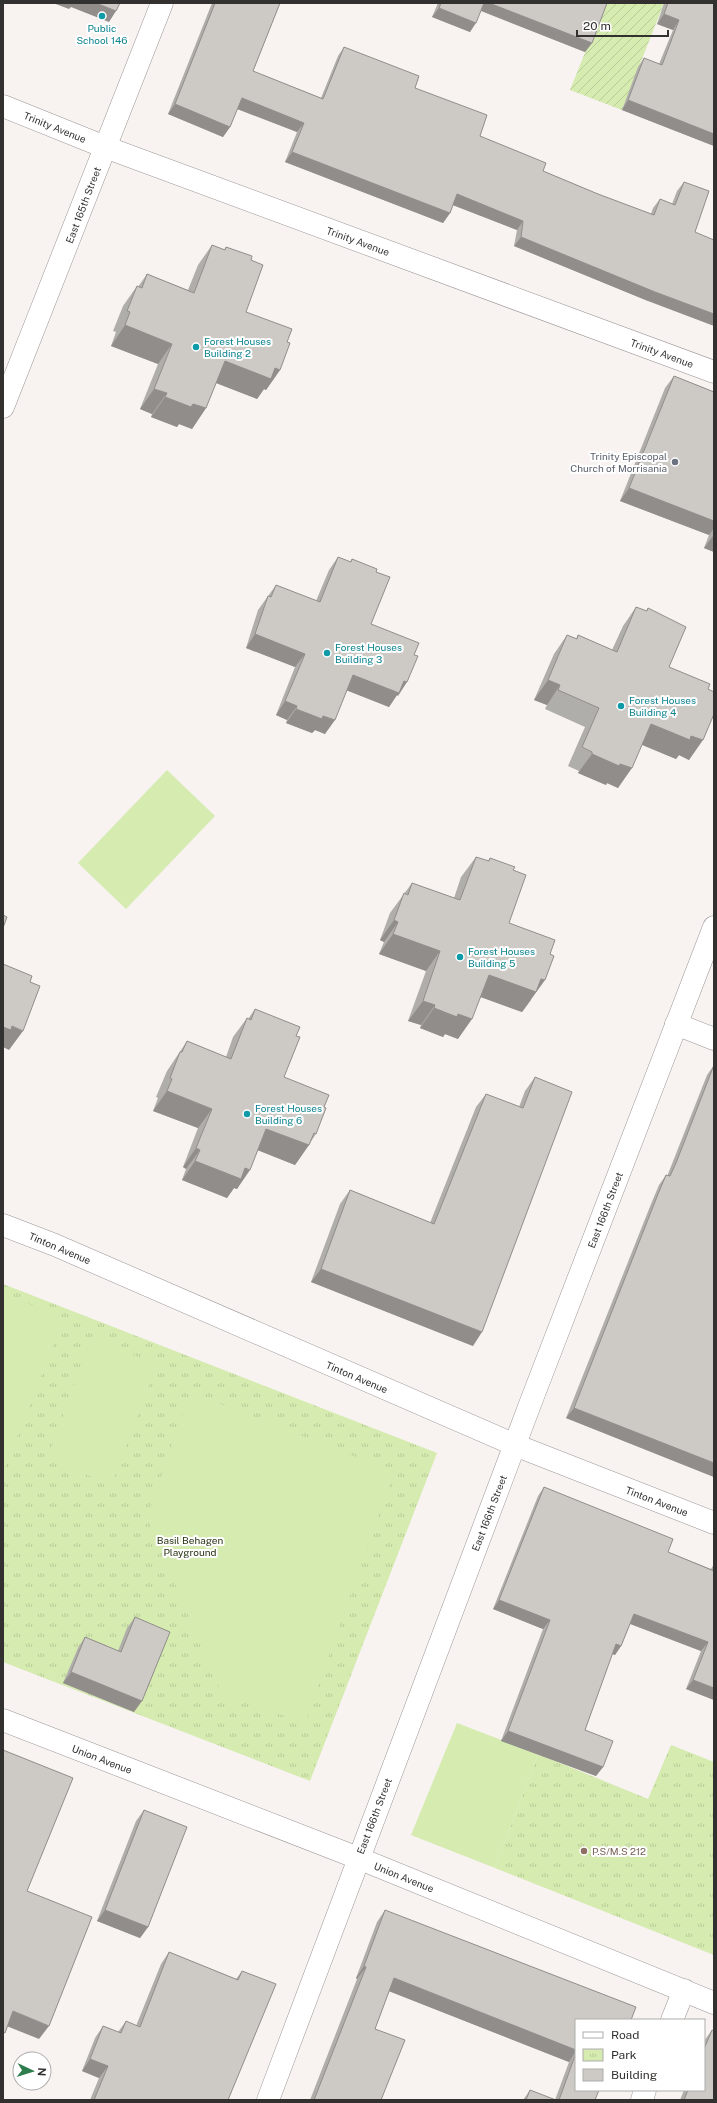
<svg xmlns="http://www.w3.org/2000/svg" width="717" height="2103" font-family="'Public Sans',sans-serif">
<defs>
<pattern id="park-tufts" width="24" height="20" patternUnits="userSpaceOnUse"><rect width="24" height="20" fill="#d5ebb0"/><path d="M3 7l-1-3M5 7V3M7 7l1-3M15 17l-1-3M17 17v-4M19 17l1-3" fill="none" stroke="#b7ca98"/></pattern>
<pattern id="garden-furrows" width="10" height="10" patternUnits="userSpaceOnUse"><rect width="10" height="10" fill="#d5ebb0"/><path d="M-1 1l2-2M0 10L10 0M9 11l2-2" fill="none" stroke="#b7ca98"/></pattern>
</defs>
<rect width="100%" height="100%" fill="#f8f3f1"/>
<g fill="url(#park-tufts)">
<path d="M3 1284 437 1453 310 1781 3 1662Z"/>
<path d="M671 1745 714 1762V1955L495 1868 538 1754 648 1799Z"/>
</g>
<path fill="url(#garden-furrows)" d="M605 3H664L622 110 570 90Z"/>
<g fill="#d5ebb0">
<path d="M167 770 215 816 126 909 78 863Z"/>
<path d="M3 1293 64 1318 3 1472Z"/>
<path d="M91 1339 157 1364 112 1484 47 1460Z"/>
<path d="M190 1392 394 1472 305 1723 222 1694 147 1518Z"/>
<path d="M457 1723 538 1754 495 1868 411 1835Z"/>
</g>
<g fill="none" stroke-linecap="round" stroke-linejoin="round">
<defs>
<g id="street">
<path d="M3 106 105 147 714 372"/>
<path d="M3 407 162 3"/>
<path d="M676 1024 714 1039"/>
<path d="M3 1225 55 1245 515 1445 714 1523"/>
<path d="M3 1720 358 1858 714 2003"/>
<path d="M672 2020 684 1990"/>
<path d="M268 2100 532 1399 714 927"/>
<path d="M642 2100 645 2090"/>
</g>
</defs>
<use href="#street" stroke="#9c9796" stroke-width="23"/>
<use href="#street" stroke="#fff" stroke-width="22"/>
</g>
<g fill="#b0aeaa">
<path d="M212 3H280L253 71 321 98 338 56 344 47 415 88 480 136 543 171 598 194 651 214 653 208 660 199 672 204 677 191 684 182 648 301 514 246 517 230 453 205 450 213 443 223 285 162 297 132 237 109 230 127 223 137 168 114Z"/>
<path d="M438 3H607L592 43 585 52 481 11 470 32 432 17Z"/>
<path d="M664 3H714V146L622 110 638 67 644 58 659 64 673 30 657 24Z"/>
<path d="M212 245 224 250 226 247 251 260 246 312 287 342 280 370 266 390 264 389 257 399 216 383 206 408 192 429 179 424 177 427 151 417 152 414 140 409 158 364 111 346 116 332 113 331 123 306 137 286 138 287 147 274 188 290 198 265Z"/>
<path d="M674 376 714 392V552L704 548 709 535 620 501 665 388Z"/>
<path d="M338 557 350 562 352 559 376 572 371 624 398 696 397 695 389 707 347 690 325 734 315 730 312 733 286 723 287 720 276 715 295 667 246 648 258 610 276 585 316 601 329 570Z"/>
<path d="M636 607 646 611 648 608 669 667 708 689 689 760 679 755 676 759 642 745 618 788 607 783 606 785 578 773 579 771 568 766 585 727 545 709 547 705 534 700 554 654 567 635 576 639 578 635 612 650 623 626Z"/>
<path d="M476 857 488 861 490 858 513 870 509 923 531 1000 522 1012 481 997 458 1039 445 1034 443 1037 420 1028 421 1025 408 1021 426 971 379 954 384 942 380 940 390 913 412 883 454 898 461 877Z"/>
<path d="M255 1009 296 1036 284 1077 324 1107 316 1134 295 1165 258 1150 237 1189 234 1188 227 1198 182 1180 186 1169 183 1167 198 1128 153 1111 158 1098 156 1097 167 1071 187 1041 226 1057 233 1037 247 1018 248 1019Z"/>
<path d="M714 1065V1477L566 1418 651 1204 659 1185 666 1175H668V1174L707 1075Z"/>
<path d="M535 1077 473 1346 311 1282 340 1204 350 1190 430 1223 476 1107 486 1094 519 1107 525 1091Z"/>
<path d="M544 1487 668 1552 711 1569 714 1564V1700L686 1689 701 1651 630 1624 621 1646 615 1655 612 1654 585 1730 603 1767 596 1776 501 1741 543 1629 493 1609 538 1496Z"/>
<path d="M135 1617 134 1712 63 1683 78 1648 85 1637 118 1651 127 1628Z"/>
<path d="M144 1810 148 1927 140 1938 97 1921 136 1821Z"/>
<path d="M385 1910 576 2020V2090L595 2100H523L530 2090 555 2100 569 2062 389 1991 375 2029 381 2100H310L357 1979 356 1978 377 1922Z"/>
<path d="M169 1952 236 1979 242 1971 228 2100H90L99 2078 82 2071 95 2038 103 2026 118 2032 126 2021 136 2026 161 1964Z"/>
<path d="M712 2030 714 2100H680L684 2090H704V2041Z"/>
</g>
<g fill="#908d8b">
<path d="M53 3H96L116 11 109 22 71 7 69 9Z"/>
<path d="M484 3H489L592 43 585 52 479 10Z"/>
<path d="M439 8 476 23 470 32 432 17Z"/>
<path d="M664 14 679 20 673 30 657 24Z"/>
<path d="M242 98 304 123 297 132 235 108Z"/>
<path d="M628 100 714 134V146L622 110Z"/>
<path d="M175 104 230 127 223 137 168 114Z"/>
<path d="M292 152 450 213 443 223 285 162Z"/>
<path d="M457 194 523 221 517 230 450 204Z"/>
<path d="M521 237 714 314V326L648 301 514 246Z"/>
<path d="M125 325 172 344 158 364 111 346Z"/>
<path d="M225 361 275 368 280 370 266 390 264 389 257 399 211 381Z"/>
<path d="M154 389 167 393 152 414 140 409Z"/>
<path d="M165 397 193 404 206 408 192 429 179 424 177 427 151 417Z"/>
<path d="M629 488 714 521V528L709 535 620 501Z"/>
<path d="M713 536H714V552L704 548Z"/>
<path d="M255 634 305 654 295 667 246 648Z"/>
<path d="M353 675 404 681 407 682 398 696 397 695 389 707 343 689Z"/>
<path d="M548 680 560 685 547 705 534 700Z"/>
<path d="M285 701 297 706 287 720 276 715Z"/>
<path d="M296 709 323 716 335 720 325 734 315 730 312 733 286 723Z"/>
<path d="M651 724 691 736 703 740 689 760 679 755 676 759 638 743Z"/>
<path d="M592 754 620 764 632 768 618 788 607 783 606 785 578 773Z"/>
<path d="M394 920 398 922 384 942 380 940Z"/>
<path d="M393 934 440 951 426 971 379 954Z"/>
<path d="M489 975 541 979 545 980 522 1012 475 995Z"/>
<path d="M423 1001 435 1005 421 1025 408 1021Z"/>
<path d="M434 1008 458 1014 472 1019 458 1039 445 1034 443 1037 420 1028Z"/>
<path d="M12 1026 23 1031 9 1050 3 1047V1027Z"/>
<path d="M167 1091 212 1109 198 1128 153 1111Z"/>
<path d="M266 1129 309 1145 295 1165 252 1148Z"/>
<path d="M196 1148 200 1150 186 1169 183 1167Z"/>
<path d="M195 1161 245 1168 250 1170 237 1189 234 1188 227 1198 182 1180Z"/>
<path d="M321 1269 482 1332 473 1346 311 1282Z"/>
<path d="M574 1408 714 1463V1477L566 1418Z"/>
<path d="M499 1600 550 1620 543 1629 493 1609Z"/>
<path d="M634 1614 708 1642 701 1651 628 1623Z"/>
<path d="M616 1644 621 1646 615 1655 610 1653Z"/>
<path d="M71 1672 142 1701 134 1712 63 1683Z"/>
<path d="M693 1680 714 1688V1700L686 1689Z"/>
<path d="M508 1731 603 1767 596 1776 501 1741Z"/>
<path d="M105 1910 148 1927 140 1938 97 1921Z"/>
<path d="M364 1966 366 1967 357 1979 356 1978Z"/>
<path d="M394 1978 576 2050V2051L569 2062 386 1990Z"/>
<path d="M13 2011 49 2026 39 2039 4 2025Z"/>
<path d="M90 2059 108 2066 99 2078 82 2071Z"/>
</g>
<g fill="#cdcac6" stroke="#908d8b">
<path d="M96 3H120L116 11Z"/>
<path d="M215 3H280L253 71 323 99 344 47 419 76 415 88 487 115 480 136 546 163 543 171 598 194 654 215 660 199 675 205 684 182 709 191 695 232 714 240V314L655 292 521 237 523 221 457 194 450 213 292 152 304 123 242 98 230 127 175 104Z"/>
<path d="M441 3H484L476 23 439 8Z"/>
<path d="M489 3H607L592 43Z"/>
<path d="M668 3H714V134L628 100 644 58 662 65 679 20 664 14Z"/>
<path d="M212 245 225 250 226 247 252 256 251 260 263 265 246 312 292 329 287 342 290 343 280 370 275 368 271 379 225 361 206 408 193 404 191 407 165 397 167 393 154 389 172 344 125 325 130 312 127 311 137 286 142 288 147 274 194 293Z"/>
<path d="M674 376 714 392V521L629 488Z"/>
<path d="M338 557 351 562 352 559 377 569 376 572 390 577 371 624 419 643 414 655 418 656 407 682 404 681 399 693 353 675 335 720 323 716 322 719 296 709 297 706 285 701 305 654 255 634 268 596 271 597 276 585 320 602Z"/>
<path d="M636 607 647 611 648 608 686 627 669 667 710 684 708 689 714 692V714L703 740 691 736 690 740 651 724 632 768 620 764 619 766 592 754V752L582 747 599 708 558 690 560 685 548 680 567 635 577 639 578 635 617 652Z"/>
<path d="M476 857 489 861 490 858 515 867 513 870 526 875 509 923 555 940 550 954 554 956 545 980 541 979 536 992 489 975 472 1019 458 1014 457 1017 434 1008 435 1005 423 1001 440 951 393 934 398 922 394 920 404 893 408 895 412 883 460 900Z"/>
<path d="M3 915 7 917 3 928Z"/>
<path d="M3 964 32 976 30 982 40 986 23 1031 12 1026 11 1030 3 1027Z"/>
<path d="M255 1009 300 1027 296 1036 300 1037 284 1077 329 1095 324 1107 326 1108 316 1134 314 1133 309 1145 266 1129 250 1170 245 1168 241 1179 195 1161 200 1150 196 1148 212 1109 167 1091 172 1079 170 1078 180 1052H182L187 1041 231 1059 247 1018 251 1020Z"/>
<path d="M714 1065V1463L574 1408 658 1194 666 1175 670 1176 676 1163Z"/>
<path d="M535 1077 572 1092 482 1332 321 1269 350 1190 434 1224 486 1094 523 1108Z"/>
<path d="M544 1487 673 1539 668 1552 714 1571V1688L693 1680 708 1642 634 1614 621 1646 616 1644 585 1730 613 1741 603 1767 508 1731 550 1620 499 1600Z"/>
<path d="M135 1617 170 1632 142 1701 71 1672 85 1637 121 1652Z"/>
<path d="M3 1750 73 1778 27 1891 92 1917 49 2026 13 2011 5 2033 3 2032Z"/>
<path d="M144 1810 187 1827 148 1927 105 1910Z"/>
<path d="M385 1910 636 2007 631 2020H576V2050L394 1978 375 2029 405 2040 381 2100H314L366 1967 364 1966Z"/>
<path d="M169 1952 238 1980 242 1971 276 1984 228 2100H94L108 2066 90 2059 103 2026 121 2033 126 2021 140 2027Z"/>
<path d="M712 2030 714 2031V2100H684L688 2090H704V2049Z"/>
<path d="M576 2053V2090H599L595 2100H559Z"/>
<path d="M530 2090 556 2100H526Z"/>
</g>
<g fill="#0f9aa8" stroke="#fff" stroke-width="1.5">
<circle cx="102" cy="16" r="4"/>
<circle cx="196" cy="347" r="4"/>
<circle cx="327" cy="653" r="4"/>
<circle cx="621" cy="706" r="4"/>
<circle cx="460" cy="957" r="4"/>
<circle cx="247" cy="1114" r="4"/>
</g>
<circle fill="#6b7280" stroke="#fff" stroke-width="1.5" cx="675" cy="462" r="4"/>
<circle fill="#8d6e63" stroke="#fff" stroke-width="1.5" cx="584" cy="1851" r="4"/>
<g text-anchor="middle" stroke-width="4" stroke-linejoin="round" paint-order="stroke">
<g font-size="10" fill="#0d838f" stroke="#fff" text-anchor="start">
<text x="102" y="32" text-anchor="middle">Public<tspan x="102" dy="12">School 146</tspan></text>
<text x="204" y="345">Forest Houses<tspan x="204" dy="12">Building 2</tspan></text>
<text x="335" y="651">Forest Houses<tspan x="335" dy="12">Building 3</tspan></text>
<text x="629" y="704">Forest Houses<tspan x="629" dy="12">Building 4</tspan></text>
<text x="468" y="955">Forest Houses<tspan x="468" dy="12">Building 5</tspan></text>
<text x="255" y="1112">Forest Houses<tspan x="255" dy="12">Building 6</tspan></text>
</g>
<g font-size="10" fill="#333130" stroke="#fff">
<text transform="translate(55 127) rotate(22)" y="4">Trinity Avenue</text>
<text transform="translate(83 205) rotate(-69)" y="4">East 165th Street</text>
<text transform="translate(358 241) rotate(20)" y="4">Trinity Avenue</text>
<text transform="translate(662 353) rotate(20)" y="4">Trinity Avenue</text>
<text transform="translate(605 1210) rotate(-69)" y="4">East 166th Street</text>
<text transform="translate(60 1248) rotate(23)" y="4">Tinton Avenue</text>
<text transform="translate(357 1377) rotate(23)" y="4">Tinton Avenue</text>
<text transform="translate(657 1501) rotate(21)" y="4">Tinton Avenue</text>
<text transform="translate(489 1513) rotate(-69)" y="4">East 166th Street</text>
<text transform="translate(102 1759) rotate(21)" y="4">Union Avenue</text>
<text transform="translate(374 1816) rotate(-69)" y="4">East 166th Street</text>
<text transform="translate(404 1877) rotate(22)" y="4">Union Avenue</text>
</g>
<g font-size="10" fill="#5b616d" stroke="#fff" text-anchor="end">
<text x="667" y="460">Trinity Episcopal<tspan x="667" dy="12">Church of Morrisania</tspan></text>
</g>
<g font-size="10" fill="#263110" stroke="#fff">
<text x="190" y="1544">Basil Behagen<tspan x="190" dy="12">Playground</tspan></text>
</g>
<g font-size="10" fill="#785e54" stroke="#fff" text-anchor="start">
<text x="592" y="1855">P.S/M.S 212</text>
</g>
</g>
<rect width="717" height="2103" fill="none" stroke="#333130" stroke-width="8"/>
<rect x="575" y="2019" width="130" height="72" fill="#ffffff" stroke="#adadac"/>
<rect x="583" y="2032" width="20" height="6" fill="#ffffff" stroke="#adadac"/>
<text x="611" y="2039" font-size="12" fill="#333130">Road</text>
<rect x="583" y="2049" width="20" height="12" fill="url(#park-tufts)" stroke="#adadac"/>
<text x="611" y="2059" font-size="12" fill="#333130">Park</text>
<rect x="583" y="2069" width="20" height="12" fill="#cdcac6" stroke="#adadac"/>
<text x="611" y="2079" font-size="12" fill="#333130">Building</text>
<g transform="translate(32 2071) rotate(94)"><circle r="19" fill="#ffffff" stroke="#adadac"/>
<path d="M0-3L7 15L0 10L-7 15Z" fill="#2e7d4d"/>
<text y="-6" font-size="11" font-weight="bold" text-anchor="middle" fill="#333130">N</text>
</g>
<path d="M577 30v6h91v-6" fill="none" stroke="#333130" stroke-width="2"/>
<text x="583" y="30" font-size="12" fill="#333130" stroke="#ffffff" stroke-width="3" paint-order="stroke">20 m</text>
</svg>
